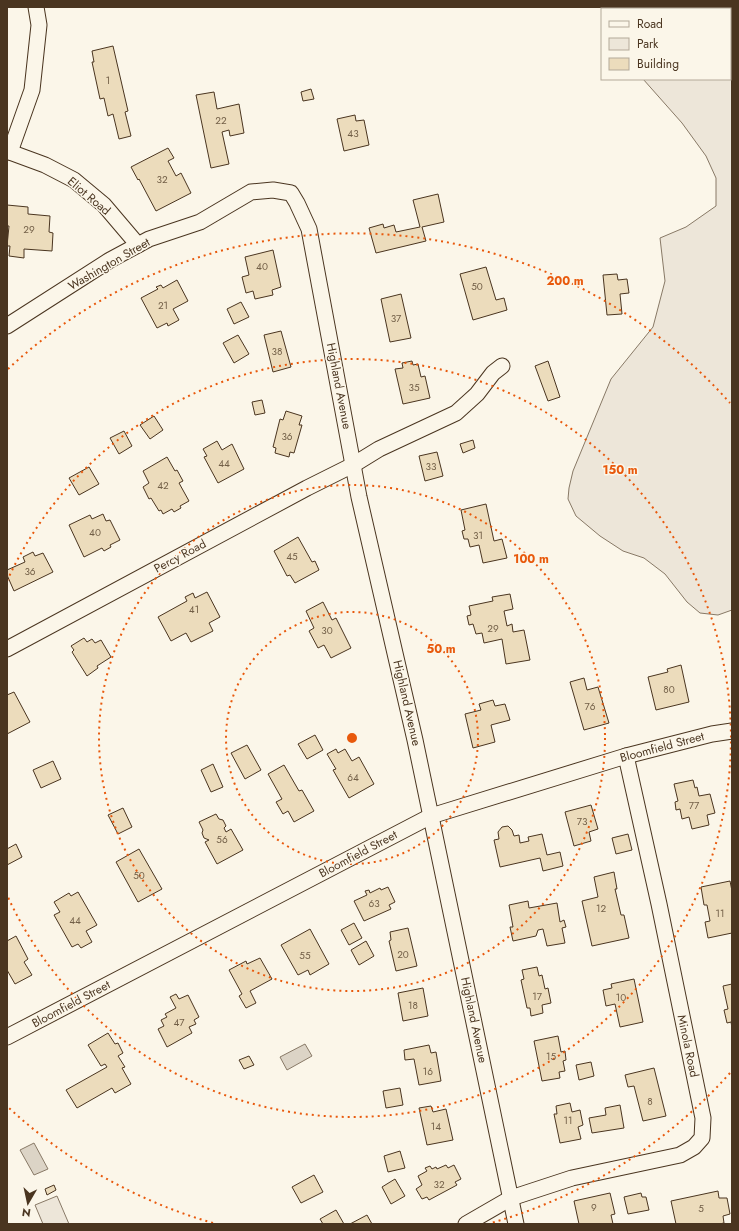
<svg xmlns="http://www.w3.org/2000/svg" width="739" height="1231" font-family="Jost,sans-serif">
<rect width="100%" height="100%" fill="#fbf6e9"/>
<g fill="#ede6d9" stroke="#887966">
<path d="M655 7H732V610L718 615 700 613 687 602 665 574 644 558 623 551 600 536 576 516 568 499 569 488 573 471 611 379 653 327 665 281 660 238 686 227 716 206V178L706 156 682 123 643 79H730V9H653Z"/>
<path d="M57 1196 69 1224H43L35 1205Z"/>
</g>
<g fill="#dcd4c6" stroke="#887966">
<path d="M305 1044 312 1056 287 1070 280 1057Z"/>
<path d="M34 1143 48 1169 34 1175 20 1150Z"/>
</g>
<g fill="#ecdcbc" stroke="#4a3520">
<path d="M113 46 128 111 125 112 131 136 119 139 113 114 108 116 104 98 100 99 92 62H94L92 51Z"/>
<path d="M311 89 314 99 303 101 301 92Z"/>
<path d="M214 92 217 109 239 104 244 133 230 136 229 130 222 132 229 164 211 168 196 95Z"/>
<path d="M355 115 356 121 364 120 369 145 344 151 337 119Z"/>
<path d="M168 148 174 158 168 161 176 176 181 173 191 193 156 211 139 179 138 180 131 167Z"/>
<path d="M438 194 444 222 422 227 426 241 376 253 369 228 383 224 384 228 394 225 396 232 420 227 413 200Z"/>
<path d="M7 205 28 207V214L50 216 49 232 53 233 52 251 24 249V258L9 256 10 246H7L9 226H7Z"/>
<path d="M273 250 281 287 272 290 273 295 255 299 253 291 246 293 242 277 249 275 245 257Z"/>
<path d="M486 267 496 300 504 298 507 310 473 320 460 274Z"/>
<path d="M617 274 618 280 627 279 629 293 620 294 622 314 607 315 603 275Z"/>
<path d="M177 280 188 301 173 309 179 320 168 326 167 323 157 328 141 298 158 289 156 287 161 285 163 288Z"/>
<path d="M401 294 411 338 390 342 381 299Z"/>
<path d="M241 302 249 317 234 324 227 309Z"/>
<path d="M281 331 291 367 273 372 264 335Z"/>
<path d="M238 335 249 354 234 363 223 343Z"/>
<path d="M412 361 413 365 418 364 421 377 425 376 430 398 403 404 395 369 403 368 402 363Z"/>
<path d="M548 361 560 397 548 401 535 366Z"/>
<path d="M262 400 265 413 255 415 252 402Z"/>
<path d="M286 411 302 416 299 425H302L294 453 290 452 289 457 275 453 276 448 273 447 280 419 283 420Z"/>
<path d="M154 416 163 430 150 439 140 425Z"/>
<path d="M124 431 132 446 119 454 110 438Z"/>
<path d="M473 440 475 448 463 453 460 444Z"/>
<path d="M217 441 222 450 232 444 244 469 218 483 204 457 207 456 203 449Z"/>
<path d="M437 452 443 476 425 481 419 456Z"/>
<path d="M167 457 175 471 177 470 183 481 179 483 189 501 180 506 181 508 174 512 172 509 163 514 161 510 159 511 151 498 149 499 143 487 149 483 143 471Z"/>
<path d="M89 467 99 484 79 495 69 478Z"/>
<path d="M486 504 494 541 502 539 507 558 483 563 479 545 470 547 468 539H464L462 531 465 530 461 510Z"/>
<path d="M103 514 106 521 110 520 120 540 110 545 111 547 104 551 102 548 84 557 69 525 90 515 92 519Z"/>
<path d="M298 537 312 562 315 561 319 570 295 583 290 575 287 576 274 551Z"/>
<path d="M33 552 35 556 43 553 53 572 14 591 7 575V570L25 562 23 557Z"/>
<path d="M207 592 220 617 209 623 213 631 191 642 186 633 171 641 158 617 187 601 185 597 193 593 195 598Z"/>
<path d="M510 594 513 609 504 611 507 626 512 624 513 632 524 630 530 660 506 664 502 639 484 643 482 633 476 634 473 624 469 625 467 616 471 615 469 606 493 601 492 597Z"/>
<path d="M323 602 332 620 336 618 351 648 331 658 324 645 318 648 309 631 314 628 306 611Z"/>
<path d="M84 638 87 642 92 639 95 643 101 640 111 657 97 666 98 668 87 676 72 652 74 650 71 646Z"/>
<path d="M681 665 689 702 656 710 648 677 668 672 667 669Z"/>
<path d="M584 678 587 690 598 687 609 723 584 730 570 682Z"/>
<path d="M14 692 30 722 7 734V695Z"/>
<path d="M493 700 495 706 505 704 510 720 491 725 495 742 473 748 465 714 481 710 479 704Z"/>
<path d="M315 735 323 750 307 759 298 744Z"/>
<path d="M247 745 261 770 245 779 231 753Z"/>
<path d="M336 749 338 753 345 749 352 761 359 757 374 784 349 798 333 770 336 769 327 754Z"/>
<path d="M53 761 61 779 41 788 33 770Z"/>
<path d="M213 764 223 787 211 792 201 770Z"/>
<path d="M284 765 299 791 302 790 314 811 294 822 288 811 283 814 276 802 282 799 268 774Z"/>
<path d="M693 780 695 788 697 787 699 796 710 794 715 813 707 815 709 825 692 829 689 817 682 819 680 809 676 810 675 802 678 801 674 784Z"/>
<path d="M591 805 598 829 589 832 591 841 574 846 565 812Z"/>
<path d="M123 808 132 827 118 834 108 815Z"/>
<path d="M216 814 219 819 223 820 226 826 224 828 226 832 231 829 243 850 217 864 205 842 209 840 204 838 202 833 203 830 199 822Z"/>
<path d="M508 826 512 830 514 836 519 835 520 843 529 841 528 837 542 834 547 855 560 852 563 866 543 871 540 858 500 867 494 840 499 839 498 832 502 827Z"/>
<path d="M628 834 632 850 616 854 612 838Z"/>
<path d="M16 844 22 857 7 865V849Z"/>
<path d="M139 849 162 889 138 902 116 862Z"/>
<path d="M614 872 617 889H615L621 915H624L629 938 592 946 582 901 598 897 594 877Z"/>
<path d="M730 881 732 891V933L708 938 705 922 710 921 707 905H704L701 887Z"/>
<path d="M388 887 395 902 389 905 391 909 364 921 354 901 367 895 365 891 369 890 370 893 380 888 381 890Z"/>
<path d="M78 892 97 925 86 931 92 942 81 948 78 944 72 947 54 915 60 912 54 902 69 893 71 896Z"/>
<path d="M528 901 529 908 557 903 560 922 564 920 566 927 562 928 565 943 547 946 543 929 538 930 536 936 513 941 510 927H513L509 905Z"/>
<path d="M354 923 362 938 349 945 341 930Z"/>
<path d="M408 928 417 966 396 971 389 941 391 940 390 932Z"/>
<path d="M310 929 329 964 310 975 308 970 298 975 281 945Z"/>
<path d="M16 936 28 959 24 962 32 975 15 984 7 970V941Z"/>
<path d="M366 941 374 956 359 965 351 950Z"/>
<path d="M260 958 272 979 250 991 256 1003 246 1008 239 996 242 994 229 970 246 961 247 964Z"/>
<path d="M537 967 539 976 542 975 545 989 548 988 551 1003 542 1005 543 1013 531 1016 530 1008H527L521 980 524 979 522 970Z"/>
<path d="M634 979 643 1022 620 1027 615 1004 606 1006 603 990 612 988 611 984Z"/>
<path d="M732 984V1028L731 1022 727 1023 724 1010 728 1009 723 986Z"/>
<path d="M423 988 428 1016 403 1021 398 993Z"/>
<path d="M176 994 179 999 188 995 199 1017 194 1020 196 1024 189 1027 192 1033 167 1047 158 1029 164 1026 161 1020 167 1017 165 1014 176 1008 170 997Z"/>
<path d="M108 1033 115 1044 118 1043 123 1053 118 1056 125 1067 122 1068 131 1084 115 1093 112 1088 77 1108 66 1090 107 1067 105 1064 101 1066 88 1045Z"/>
<path d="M558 1036 561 1052 565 1051 566 1060 563 1061 565 1071 559 1072 560 1078 542 1081 534 1041Z"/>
<path d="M429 1045 431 1053 436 1052 441 1081 419 1085 414 1059 405 1060 404 1050Z"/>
<path d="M249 1056 254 1065 244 1069 239 1060Z"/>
<path d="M591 1062 594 1076 579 1080 576 1065Z"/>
<path d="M654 1068 666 1116 643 1121 634 1086 628 1087 625 1075Z"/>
<path d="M400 1088 403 1105 386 1108 383 1091Z"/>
<path d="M570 1103 572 1112 580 1110 583 1125 578 1127 581 1139 560 1143 554 1114H557L556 1106Z"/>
<path d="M620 1105 624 1128 592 1133 589 1118 606 1115 605 1108Z"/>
<path d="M431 1106 433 1112 446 1109 453 1140 427 1145 419 1108Z"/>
<path d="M400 1151 405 1168 388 1172 384 1156Z"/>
<path d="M446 1165 448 1168 454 1165 461 1179 455 1182 457 1185 429 1200 427 1197 422 1199 416 1189 422 1185 418 1176 427 1171 425 1168 430 1166 432 1169 436 1167 437 1169Z"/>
<path d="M314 1175 323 1192 301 1203 292 1187Z"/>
<path d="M395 1179 405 1196 391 1204 382 1187Z"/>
<path d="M54 1185 56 1190 47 1195 45 1189Z"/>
<path d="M718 1191 719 1198H727L730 1214 723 1216 724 1223 719 1224H676L671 1201Z"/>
<path d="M610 1193 615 1214 611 1215 613 1224H579L574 1201Z"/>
<path d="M641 1193 642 1197H646L649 1210 628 1214 624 1197Z"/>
<path d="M336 1210 344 1224H323L320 1219Z"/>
<path d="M367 1215 372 1224H350Z"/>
</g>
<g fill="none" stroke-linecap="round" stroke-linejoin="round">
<defs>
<g id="minor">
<path d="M7 151 45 165 74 180 104 205 138 245"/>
<path d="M10 152 32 90 39 25 36 7"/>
<path d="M7 326 110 260 149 239 200 222 251 192 273 190 291 193 297 203 309 229 359 497 415 740 516 1224"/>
<path d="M7 649 307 488 353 465 379 449 456 413 477 394 493 373 502 366"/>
<path d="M7 1037 431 816 626 756 712 734 732 731"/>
<path d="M466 1224 511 1198 572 1178 680 1155 694 1147 702 1138 703 1118 659 904 626 756"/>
</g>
</defs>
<use href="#minor" stroke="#4a3520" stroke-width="17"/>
<use href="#minor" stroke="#fbf6e9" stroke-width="15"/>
</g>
<g fill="none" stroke="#e8590c" stroke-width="2" stroke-dasharray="2 4">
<circle cx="352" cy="738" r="126"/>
<circle cx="352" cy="738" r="253"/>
<path d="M7 581A379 379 0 1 1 7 895"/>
<path d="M730 1073A505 505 0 0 1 491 1223M213 1223A505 505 0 0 1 8 1107M8 369A505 505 0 0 1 730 403"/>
</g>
<g text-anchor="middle" stroke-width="3" stroke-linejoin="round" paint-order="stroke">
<g font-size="10" fill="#725f47">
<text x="108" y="84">1</text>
<text x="221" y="124">22</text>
<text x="353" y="137">43</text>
<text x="162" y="183">32</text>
<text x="29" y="233">29</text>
<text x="262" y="270">40</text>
<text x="477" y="290">50</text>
<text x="163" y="309">21</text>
<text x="396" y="322">37</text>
<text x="277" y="355">38</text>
<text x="414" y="391">35</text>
<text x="287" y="440">36</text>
<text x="224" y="467">44</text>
<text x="431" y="470">33</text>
<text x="163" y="489">42</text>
<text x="95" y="536">40</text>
<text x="478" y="539">31</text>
<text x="292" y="560">45</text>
<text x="30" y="575">36</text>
<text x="194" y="613">41</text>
<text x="493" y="632">29</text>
<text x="327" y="634">30</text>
<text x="669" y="693">80</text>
<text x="590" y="710">76</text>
<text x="353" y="781">64</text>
<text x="694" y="809">77</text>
<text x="582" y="825">73</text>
<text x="222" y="843">56</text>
<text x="139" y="879">50</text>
<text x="374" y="907">63</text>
<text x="601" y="912">12</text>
<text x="720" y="917">11</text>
<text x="75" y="924">44</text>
<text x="403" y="958">20</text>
<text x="305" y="959">55</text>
<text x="537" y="1000">17</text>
<text x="621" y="1001">10</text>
<text x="413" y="1009">18</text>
<text x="179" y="1026">47</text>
<text x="551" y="1060">15</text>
<text x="428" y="1075">16</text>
<text x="650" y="1105">8</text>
<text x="568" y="1124">11</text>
<text x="436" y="1130">14</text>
<text x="439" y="1188">32</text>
<text x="594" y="1211">9</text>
<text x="701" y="1212">5</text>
</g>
<g font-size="12" fill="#4a3520" stroke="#fbf6e9">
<text transform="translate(89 196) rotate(40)" y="4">Eliot Road</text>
<text transform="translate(109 264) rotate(-30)" y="4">Washington Street</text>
<text transform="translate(339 386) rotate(79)" y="4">Highland Avenue</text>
<text transform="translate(180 556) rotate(-28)" y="4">Percy Road</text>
<text transform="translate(407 703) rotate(77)" y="4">Highland Avenue</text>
<text transform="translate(662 747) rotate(-15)" y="4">Bloomfield Street</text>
<text transform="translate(358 854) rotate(-28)" y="4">Bloomfield Street</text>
<text transform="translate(71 1004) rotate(-28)" y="4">Bloomfield Street</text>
<text transform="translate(474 1020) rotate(78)" y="4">Highland Avenue</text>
<text transform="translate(688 1046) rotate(78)" y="4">Minola Road</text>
</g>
</g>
<circle cx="352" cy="738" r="6" fill="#e8590c" stroke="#fbf6e9" stroke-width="2"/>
<g font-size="12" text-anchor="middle" font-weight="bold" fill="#e8590c" stroke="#fbf6e9" stroke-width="3" stroke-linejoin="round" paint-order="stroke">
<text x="565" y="285">200 m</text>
<text x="620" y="474">150 m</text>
<text x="531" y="563">100 m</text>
<text x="441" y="653">50 m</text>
</g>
<rect width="739" height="1231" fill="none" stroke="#4a3520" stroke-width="16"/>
<rect x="601" y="8" width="130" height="72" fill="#fbf6e9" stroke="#b4a999"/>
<rect x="609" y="21" width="20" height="6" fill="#fbf6e9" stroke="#b4a999"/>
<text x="637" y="28" font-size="12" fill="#4a3520">Road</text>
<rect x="609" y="38" width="20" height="12" fill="#ede6d9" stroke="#b4a999"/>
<text x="637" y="48" font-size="12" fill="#4a3520">Park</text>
<rect x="609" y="58" width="20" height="12" fill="#ecdcbc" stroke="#b4a999"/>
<text x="637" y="68" font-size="12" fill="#4a3520">Building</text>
<g transform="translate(28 1203) rotate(189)" stroke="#fbf6e9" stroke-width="3" paint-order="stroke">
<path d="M0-3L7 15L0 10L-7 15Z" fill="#4a3520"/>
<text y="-6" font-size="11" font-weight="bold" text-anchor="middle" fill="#4a3520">N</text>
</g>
</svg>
